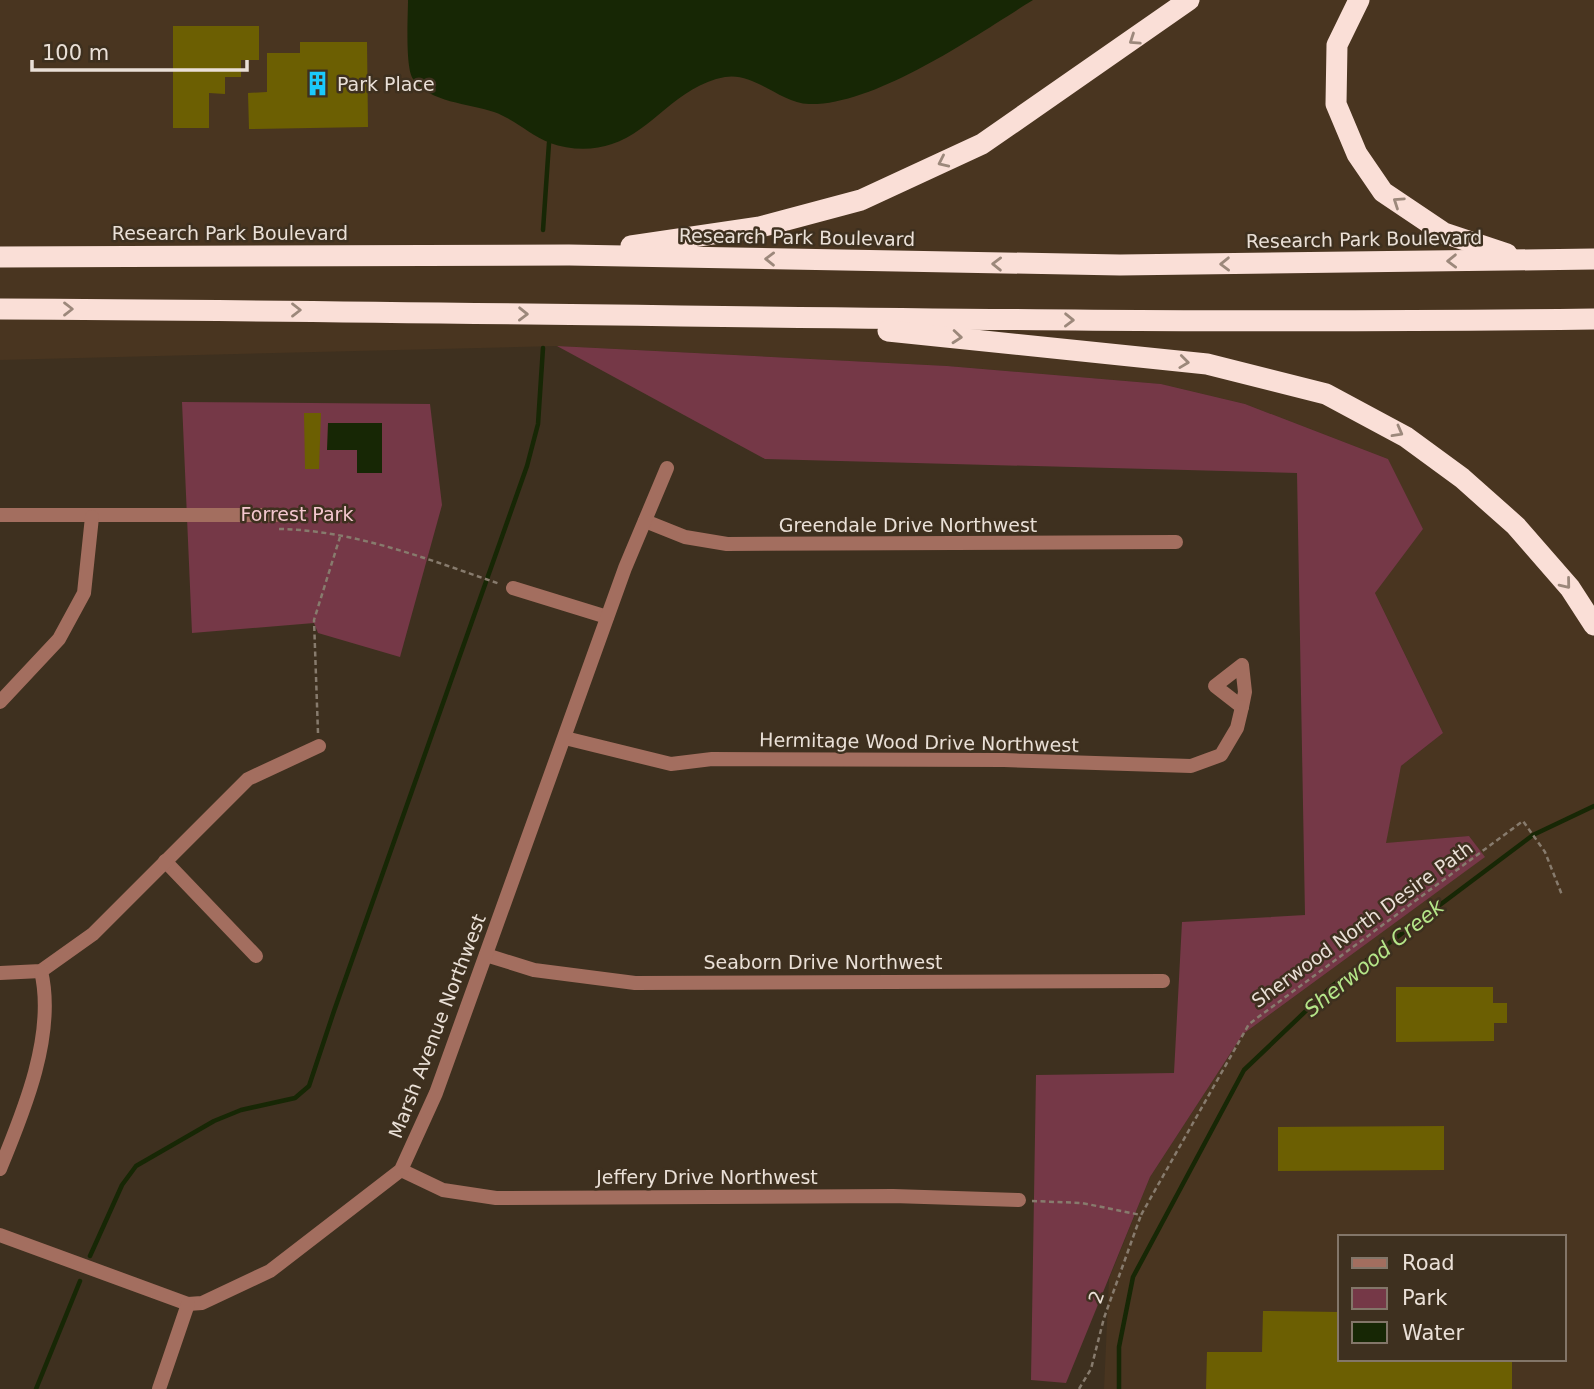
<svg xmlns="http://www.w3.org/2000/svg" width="1594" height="1389" font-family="'DejaVu Sans',sans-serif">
<rect width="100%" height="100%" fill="#3e301f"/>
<path fill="#493520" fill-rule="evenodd" d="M0 0H1594V1389H1104L1109 1279 1150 1177 1243 1034 1484 857 1469 836 1385 844 1401 766 1443 733 1375 593 1423 529 1388 459 1245 404 1161 384 947 366 557 346 0 360ZM1340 1237H1564V1359H1340Z"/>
<g fill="#753847">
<path d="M557 346 947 366 1161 384 1245 404 1388 459 1423 529 1375 593 1443 733 1401 766 1386 843 1469 836 1485 857 1243 1034 1150 1177 1066 1383 1031 1380 1036 1075 1174 1073 1182 922 1305 915 1297 473 765 459Z"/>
<path d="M182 402 430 404 442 505 400 657 318 633 314 623 192 633Z"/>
</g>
<g fill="#172705">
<path d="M408 0H1033C978 34 875 106 809 104 780 103 755 72 725 77 676 86 653 131 612 144 593 151 569 150 550 143 530 135 514 119 494 112 468 103 430 103 413 79 405 67 408 16 408 0Z"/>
<path d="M328 423H382V473H357V450H327Z"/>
</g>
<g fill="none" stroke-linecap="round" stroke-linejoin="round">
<g stroke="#172705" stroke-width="4.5">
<path d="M543 230 549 143"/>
<path d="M90 1256 122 1185 136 1166 214 1121 241 1110 295 1098 309 1086 334 1011 527 466 538 424 543 348"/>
<path d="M36 1389 80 1281"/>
<path d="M1119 1389V1347L1133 1277 1244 1070 1332 986 1533 835 1594 806"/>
</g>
</g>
<g fill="#6c5f02">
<path d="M173 26H259V60H241V77H225V94L209 93V128H173Z"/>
<path d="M300 42H367L368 127 249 129 248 93 267 92V53H300Z"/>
<path d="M304 413H321L319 469H305Z"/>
<path d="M1396 987H1493V1003H1507V1023H1494V1041L1396 1042Z"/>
<path d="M1444 1126V1170L1278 1171V1127Z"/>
<path d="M1263 1311 1340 1312V1359H1512V1389H1206L1207 1352H1262Z"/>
</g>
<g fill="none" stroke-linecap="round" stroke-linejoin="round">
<g stroke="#877b6d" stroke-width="2.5" stroke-dasharray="5 3.5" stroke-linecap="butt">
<path d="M279 529C354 530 430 560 500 584"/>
<path d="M318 733 314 620 340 537"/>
<path d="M1032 1201 1082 1203 1141 1215 1249 1024 1523 821 1545 852 1562 895"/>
<path d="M1079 1389 1091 1369 1104 1318 1141 1215"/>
</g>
<g stroke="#a36e5f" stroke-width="14">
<path d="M0 515H276"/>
<path d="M645 521 685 537 727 544 1176 542"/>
<path d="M513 588 607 617"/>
<path d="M1242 665 1245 692 1242 707 1215 686Z"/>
<path d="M0 702 59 639 84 593 92 517"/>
<path d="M565 738 671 764 712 759 1004 760 1191 766 1221 755 1237 728 1242 707"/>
<path d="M165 861 256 956"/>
<path d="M486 955 534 970 635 983 1163 981"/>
<path d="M0 973 41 971 93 934 248 779 319 746"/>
<path d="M0 1169C24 1111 56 1034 41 971"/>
<path d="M401 1170 443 1190 496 1198 893 1196 1019 1200"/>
<path d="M0 1235 188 1304 202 1303 270 1271 401 1170 436 1093 625 568 667 468"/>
<path d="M159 1389 188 1304"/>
</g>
<g stroke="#fadfd7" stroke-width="21">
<path d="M1359 0 1337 45 1336 104 1357 154 1383 192 1444 233 1507 254"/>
<path d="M631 246 760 227 861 200 982 144 1189 0"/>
<path d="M0 257 569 255 1120 265 1594 259"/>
<path d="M0 309C531 311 1063 326 1594 319"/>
<path d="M888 331 1207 364 1326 394 1406 437 1462 478 1516 526 1570 588 1594 625"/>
</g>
</g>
<defs><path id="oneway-chevron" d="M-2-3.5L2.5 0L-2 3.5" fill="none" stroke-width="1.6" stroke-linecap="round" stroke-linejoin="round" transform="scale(1.75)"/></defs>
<g stroke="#9c887b">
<use href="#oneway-chevron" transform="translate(1134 40) rotate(146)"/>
<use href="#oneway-chevron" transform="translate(943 162) rotate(155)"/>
<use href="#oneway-chevron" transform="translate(1398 202) rotate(-146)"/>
<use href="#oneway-chevron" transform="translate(770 259) rotate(-179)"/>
<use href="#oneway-chevron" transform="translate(1452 261) rotate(179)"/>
<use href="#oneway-chevron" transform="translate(997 264) rotate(-179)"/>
<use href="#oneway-chevron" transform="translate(1225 264) rotate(179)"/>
<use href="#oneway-chevron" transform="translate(68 309)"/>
<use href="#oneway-chevron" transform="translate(296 310)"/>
<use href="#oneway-chevron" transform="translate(523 314) rotate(1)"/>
<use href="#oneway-chevron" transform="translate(1069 320) rotate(1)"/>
<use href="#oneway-chevron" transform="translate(957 337) rotate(5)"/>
<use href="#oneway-chevron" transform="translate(1184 362) rotate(7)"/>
<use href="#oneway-chevron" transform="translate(1398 432) rotate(29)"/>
<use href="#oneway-chevron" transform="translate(1566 584) rotate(51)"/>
</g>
<defs>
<symbol id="building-bare" viewBox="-9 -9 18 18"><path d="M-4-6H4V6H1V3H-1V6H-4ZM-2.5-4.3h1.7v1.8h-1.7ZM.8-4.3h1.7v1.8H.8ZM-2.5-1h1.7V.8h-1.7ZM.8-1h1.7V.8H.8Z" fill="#1bcafc" stroke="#3e301f" stroke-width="2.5" paint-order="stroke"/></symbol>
</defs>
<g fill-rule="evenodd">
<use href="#building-bare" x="300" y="66" width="35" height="35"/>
</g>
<g text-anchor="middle" stroke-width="5" stroke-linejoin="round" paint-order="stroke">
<g font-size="19" fill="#eae0d7" stroke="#3e301f" text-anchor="start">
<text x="337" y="91">Park Place</text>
</g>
<g font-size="19" fill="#eae0d7" stroke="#3e301f">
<text x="230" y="240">Research Park Boulevard</text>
<text transform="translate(797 237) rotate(1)" y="7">Research Park Boulevard</text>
<text transform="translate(1364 239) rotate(-1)" y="7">Research Park Boulevard</text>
<text x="908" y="532">Greendale Drive Northwest</text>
<text transform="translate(919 742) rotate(1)" y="7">Hermitage Wood Drive Northwest</text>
<text transform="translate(1362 924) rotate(-36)" y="7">Sherwood North Desire Path</text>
<text x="823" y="969">Seaborn Drive Northwest</text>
<text transform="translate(437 1026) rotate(-69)" y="7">Marsh Avenue Northwest</text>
<text x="707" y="1184">Jeffery Drive Northwest</text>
<text transform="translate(1096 1297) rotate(-70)" y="7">2</text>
</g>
<g font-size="19" fill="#f4c7cf" stroke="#3e301f">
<text x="297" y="521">Forrest Park</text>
</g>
<g font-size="21" font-style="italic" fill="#b5e689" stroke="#3e301f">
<text transform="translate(1374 958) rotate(-39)" y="7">Sherwood Creek</text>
</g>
</g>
<rect x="1338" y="1235" width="228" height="126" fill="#3e301f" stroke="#837669" stroke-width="2"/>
<rect x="1352" y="1258" width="35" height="10" fill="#a36e5f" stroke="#837669" stroke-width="2"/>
<text x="1402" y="1270" font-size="21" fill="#eae0d7">Road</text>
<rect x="1352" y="1288" width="35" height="21" fill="#753847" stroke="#837669" stroke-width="2"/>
<text x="1402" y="1305" font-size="21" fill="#eae0d7">Park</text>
<rect x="1352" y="1322" width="35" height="21" fill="#172705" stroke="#837669" stroke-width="2"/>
<text x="1402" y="1340" font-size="21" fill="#eae0d7">Water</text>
<path d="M32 60v10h215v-10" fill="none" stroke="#eae0d7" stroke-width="3.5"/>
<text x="42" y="60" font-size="21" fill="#eae0d7" stroke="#3e301f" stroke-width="5" paint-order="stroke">100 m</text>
</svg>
